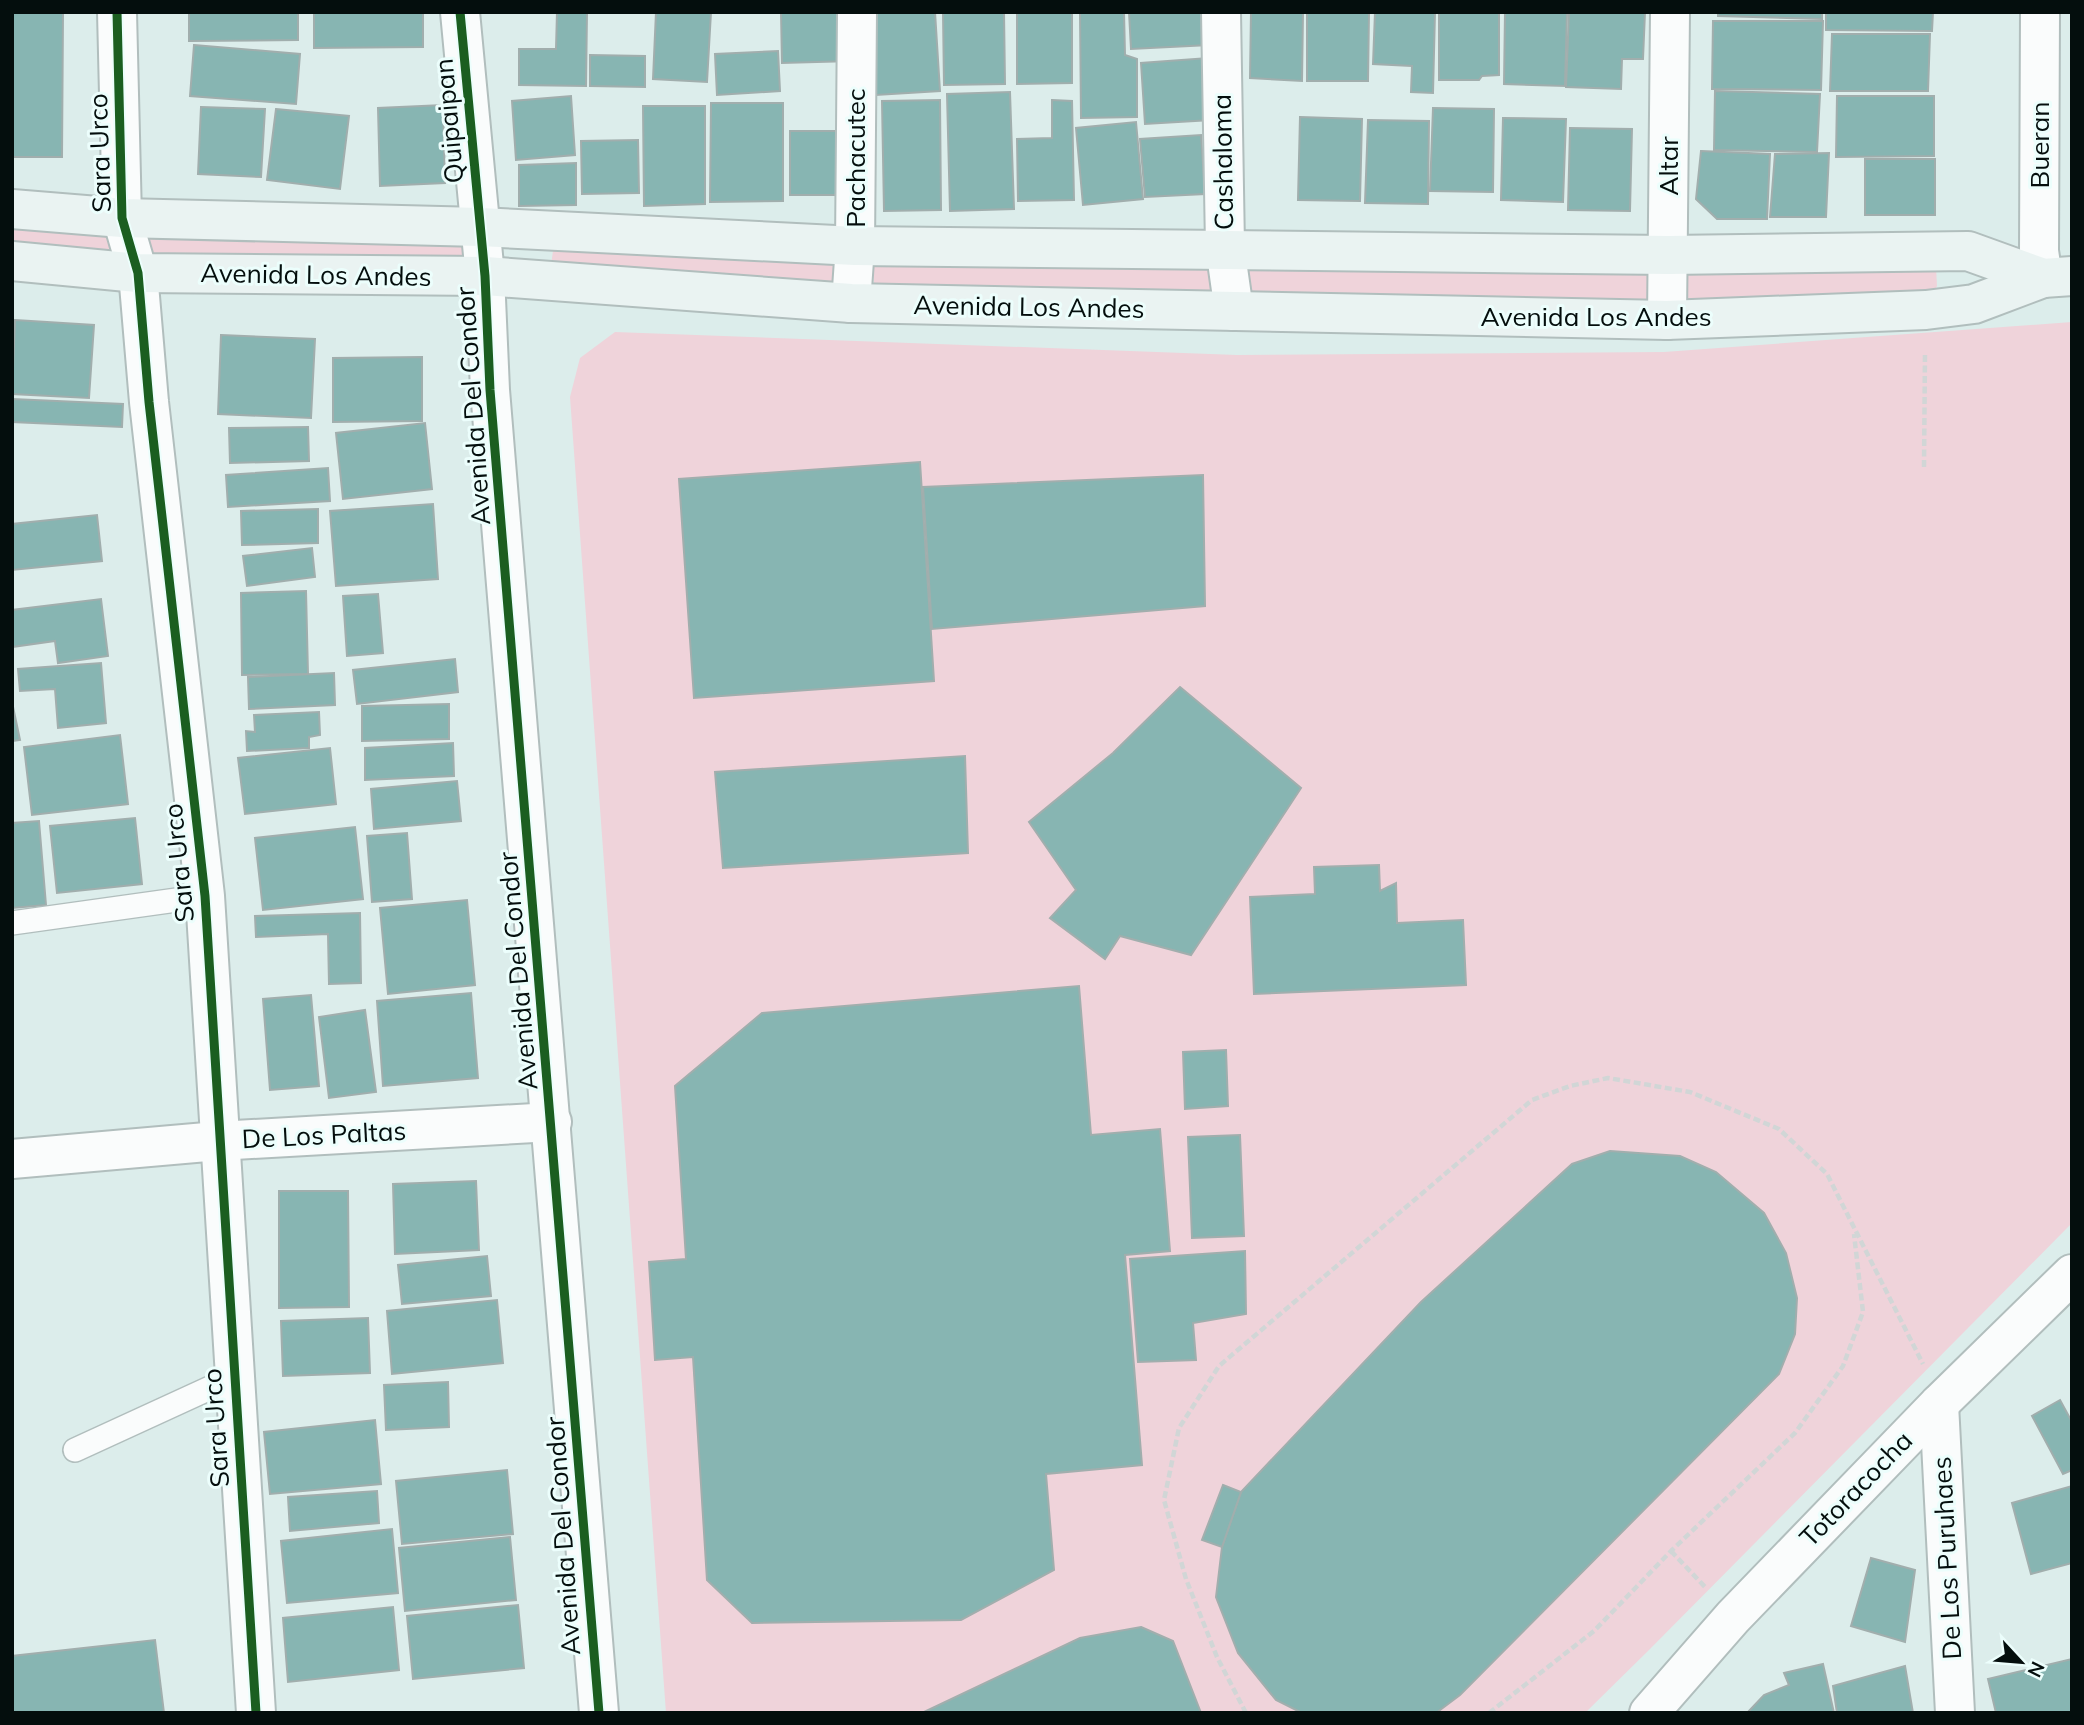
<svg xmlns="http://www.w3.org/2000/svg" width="2084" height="1725" font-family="Mulish,sans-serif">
<rect width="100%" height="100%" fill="#dcedeb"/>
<g fill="#efd3da">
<path d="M12 209 480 227 485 276 12 261Z"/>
<path d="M554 244 855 246 851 303 551 265Z"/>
<path d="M871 251 1228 258 1226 310 875 294Z"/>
<path d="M1243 260 1661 266 1658 307 1242 310Z"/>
<path d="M1683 264 1936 267 1937 286 1933 293 1680 306Z"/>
<path d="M2072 322V1223L1649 1650 1585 1713H666L570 397 580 358 615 332 1237 355 1664 352Z"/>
</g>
<g fill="#87b5b2" stroke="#a1aead" stroke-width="2">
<path d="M12 12H63L62 157H12Z"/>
<path d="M189 12H298V40L189 41Z"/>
<path d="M314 12H423V47L314 48Z"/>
<path d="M557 12H587L586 86 519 85V49H556Z"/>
<path d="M656 12H711L707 82 653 79Z"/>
<path d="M781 12H851L852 61 782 63Z"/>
<path d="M871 12H935L940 91 876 95Z"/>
<path d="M943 12H1004L1005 84 944 85Z"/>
<path d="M1017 12H1072V83L1017 84Z"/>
<path d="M1080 12H1124L1125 55 1137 59V117L1081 118Z"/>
<path d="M1129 12H1207L1209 45 1131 49Z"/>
<path d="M1251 12H1303L1302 81 1250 78Z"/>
<path d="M1307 12H1369L1368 81H1307Z"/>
<path d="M1375 12H1435L1433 93 1411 92 1412 66 1373 64Z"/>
<path d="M1439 12H1499V75L1482 76 1479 80H1439Z"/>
<path d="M1505 12H1567L1565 86 1504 84Z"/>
<path d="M1569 12H1645L1643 59H1622L1621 89 1566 87Z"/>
<path d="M1718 12H1822V19L1718 16Z"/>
<path d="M1826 12H1933L1932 31 1826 30Z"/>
<path d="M1713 21H1823L1821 90 1712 89Z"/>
<path d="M1832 34H1930L1928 91H1830Z"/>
<path d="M194 45 300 54 296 104 190 96Z"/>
<path d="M778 51 780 91 717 95 715 54Z"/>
<path d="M590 55 645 56V87L590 86Z"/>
<path d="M1208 58 1211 120 1145 124 1141 63Z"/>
<path d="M1715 91 1820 94 1817 152 1714 150Z"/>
<path d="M1010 92 1014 209 950 211 947 94Z"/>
<path d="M571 96 575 155 516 160 512 101Z"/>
<path d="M1837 96H1934V156L1836 157Z"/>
<path d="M940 100 941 210 884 211 882 101Z"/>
<path d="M1052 100 1072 101 1074 200 1018 201 1017 139 1052 138Z"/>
<path d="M711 103H783V201L710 202Z"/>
<path d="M443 105 445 183 380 186 378 108Z"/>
<path d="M643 106H705V204L644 206Z"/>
<path d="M201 107 265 109 261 177 198 174Z"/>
<path d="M1433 108 1494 109 1493 192 1430 191Z"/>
<path d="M276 109 349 116 340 189 267 180Z"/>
<path d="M1300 117 1362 119 1360 201 1298 200Z"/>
<path d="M1503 118 1566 119 1563 202 1501 200Z"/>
<path d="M1368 120 1429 121 1428 204 1365 203Z"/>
<path d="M1136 122 1143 199 1083 205 1076 128Z"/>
<path d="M1570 128 1632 129 1630 211 1568 210Z"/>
<path d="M790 131H851L850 195H790Z"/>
<path d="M1201 135 1205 194 1145 197 1140 139Z"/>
<path d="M638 140 639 193 582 194 581 141Z"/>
<path d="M1701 151 1770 154 1767 219H1717L1696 199Z"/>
<path d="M1829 153 1826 217H1770L1775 154Z"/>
<rect x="1865" y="159" width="70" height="56"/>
<path d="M576 163V205L519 206V165Z"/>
<path d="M15 320 94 325 89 398 12 394Z"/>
<path d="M221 335 315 339 311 418 218 414Z"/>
<path d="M422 357V421L333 422V358Z"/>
<path d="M12 399 123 404 122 427 12 422Z"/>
<path d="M425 423 432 489 343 499 336 433Z"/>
<path d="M308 427 309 461 230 463 229 428Z"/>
<path d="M920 462 934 681 694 698 679 479Z"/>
<path d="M328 468 330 501 228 507 226 475Z"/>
<path d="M1203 475 1205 606 932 629 923 487Z"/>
<path d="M433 504 438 579 336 586 330 511Z"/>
<path d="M318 509V543L242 545 241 511Z"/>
<path d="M97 515 102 561 12 570V524Z"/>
<path d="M312 548 315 577 247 586 243 556Z"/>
<path d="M306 591 308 674 242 675 241 593Z"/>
<path d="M378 594 383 653 347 656 343 596Z"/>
<path d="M101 599 108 656 58 663 55 641 12 647V610Z"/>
<path d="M455 659 458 692 357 704 353 670Z"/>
<path d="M101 663 106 723 58 728 55 689 20 691 18 669Z"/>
<path d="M334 673 335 705 249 709 248 677Z"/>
<path d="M1180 687 1301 788 1191 955 1120 936 1105 959 1050 918 1076 890 1029 822 1113 753Z"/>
<path d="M12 702 20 740 12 741Z"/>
<path d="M449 704V739L362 741V706Z"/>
<path d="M319 712 320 735 309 737V748L247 751 246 731 255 732 254 715Z"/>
<path d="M120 735 128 804 32 815 24 747Z"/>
<path d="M453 743 454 776 365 780V748Z"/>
<path d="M330 748 336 804 245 814 238 758Z"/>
<path d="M965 756 968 853 723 868 715 772Z"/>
<path d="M457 781 461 821 374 829 371 789Z"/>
<path d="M135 818 142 884 57 893 50 826Z"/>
<path d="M39 821 46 905 12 908V823Z"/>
<path d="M355 827 363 899 263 910 255 838Z"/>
<path d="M407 833 412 899 372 902 367 836Z"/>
<path d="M1379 865 1380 891 1396 883 1397 923 1463 920 1466 985 1254 994 1250 897 1315 894 1314 867Z"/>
<path d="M467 900 475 985 388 994 380 908Z"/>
<path d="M360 913 361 983 329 984 328 934 256 937 255 916Z"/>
<path d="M1079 986 1091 1135 1160 1129 1170 1251 1125 1255 1142 1465 1046 1474 1054 1570 961 1620 752 1623 707 1580 693 1357 655 1360 649 1262 686 1259 675 1086 762 1013Z"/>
<path d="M471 993 478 1078 383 1086 377 1001Z"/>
<path d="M311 995 319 1086 270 1090 263 999Z"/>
<path d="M365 1010 376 1092 329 1098 319 1017Z"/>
<path d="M1226 1050 1228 1106 1185 1109 1183 1052Z"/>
<path d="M1240 1135 1244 1236 1192 1238 1188 1137Z"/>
<path d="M1610 1151 1680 1156 1716 1172 1764 1213 1786 1253 1797 1298 1795 1334 1779 1374 1460 1695 1436 1713H1302L1276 1700 1238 1653 1216 1597 1222 1547 1241 1492 1421 1302 1572 1164Z"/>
<path d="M476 1181 479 1250 395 1254 393 1184Z"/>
<path d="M279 1191H348L349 1307 279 1308Z"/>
<path d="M1245 1251 1246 1314 1193 1323 1196 1360 1138 1362 1130 1259Z"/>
<path d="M487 1256 491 1296 402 1304 398 1265Z"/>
<path d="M497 1300 503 1363 392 1374 387 1311Z"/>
<path d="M368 1318 370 1373 283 1376 281 1321Z"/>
<path d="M448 1382 449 1427 386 1430 384 1385Z"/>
<path d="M2060 1400 2072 1422V1470L2063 1474 2032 1416Z"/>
<path d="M375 1420 381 1484 270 1494 264 1432Z"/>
<path d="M507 1470 513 1534 402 1544 396 1481Z"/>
<path d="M1223 1485 1241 1492 1222 1547 1202 1540Z"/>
<path d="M2072 1486V1563L2031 1574 2012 1503Z"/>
<path d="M377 1491 379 1523 290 1531 288 1497Z"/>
<path d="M392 1529 398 1593 287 1603 281 1541Z"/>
<path d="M510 1537 516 1600 405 1611 399 1548Z"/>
<path d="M1871 1558 1915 1570 1905 1642 1851 1626Z"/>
<path d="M518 1605 524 1668 413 1679 407 1616Z"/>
<path d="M393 1607 399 1670 288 1682 283 1618Z"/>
<path d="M1141 1627 1173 1641 1201 1713H922L1080 1638Z"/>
<path d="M155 1640 164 1713H12V1656Z"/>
<path d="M2072 1659V1713H1996L1988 1679Z"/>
<path d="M1823 1664 1834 1713H1747L1764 1695 1789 1685 1784 1673Z"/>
<path d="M1905 1666 1913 1713H1837L1833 1686Z"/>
</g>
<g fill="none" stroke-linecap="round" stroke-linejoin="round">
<defs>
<g id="service">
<path d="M12 923 205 896"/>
<path d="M75 1450 234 1377"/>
</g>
<g id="minor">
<path d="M117 12 122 218 138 273 149 402 205 896 256 1713"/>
<path d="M460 12 485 276 490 390 599 1713"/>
<path d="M1221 12 1225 247 1234 311"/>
<path d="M2040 12 2039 251 2043 278"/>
<path d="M851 303 855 246 857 12"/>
<path d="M1667 320 1670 12"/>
<path d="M12 1159 218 1141 552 1122"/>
<path d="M1939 1404 1955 1713"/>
<path d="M1649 1713 1733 1617 1939 1404 2072 1274"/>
</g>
<g id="secondary">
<path d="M12 209 122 218 480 227 855 246 1669 255 1968 251 2043 278"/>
<path d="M12 261 138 273 485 276 851 303 1667 320 1926 310 1974 304 2043 278 2072 276"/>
</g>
</defs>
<use href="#service" stroke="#b1bebd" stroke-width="26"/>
<use href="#minor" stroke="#b1bebd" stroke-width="42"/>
<use href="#secondary" stroke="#b1bebd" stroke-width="42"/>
<g stroke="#d1d6d6" stroke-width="4.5" stroke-dasharray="7 3.5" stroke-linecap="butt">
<path d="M1924 467 1925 352"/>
<path d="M1671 1551 1706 1588"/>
<path d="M1246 1713 1217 1657 1186 1579 1164 1500 1179 1428 1219 1366 1532 1100 1570 1086 1608 1078 1690 1092 1779 1129 1827 1174 1923 1364"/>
<path d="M1489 1713 1594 1631 1671 1551 1795 1433 1843 1366 1863 1312 1854 1234"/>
</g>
<use href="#service" stroke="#fafcfc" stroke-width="23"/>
<use href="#minor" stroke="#fafcfc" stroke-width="38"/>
<use href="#secondary" stroke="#eaf3f2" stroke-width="38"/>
<defs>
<g id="cycleway">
<path d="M117 12 122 218 138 273 149 402 205 896 256 1713"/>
<path d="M460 12 485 276 490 390 599 1713"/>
</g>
</defs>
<use href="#cycleway" stroke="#ecfefc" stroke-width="13"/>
<use href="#cycleway" stroke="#1b5e20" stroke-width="9"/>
</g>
<g text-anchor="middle" stroke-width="6" stroke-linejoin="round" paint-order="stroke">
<g font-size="26" fill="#040e0d" stroke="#ecfefc">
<text transform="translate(449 121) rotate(-95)" y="9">Quipaipan</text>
<text transform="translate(2040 145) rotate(-90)" y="9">Bueran</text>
<text transform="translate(100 153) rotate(-92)" y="9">Sara Urco</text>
<text transform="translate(856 158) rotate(-90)" y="9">Pachacutec</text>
<text transform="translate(1223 162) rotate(-91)" y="9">Cashaloma</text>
<text transform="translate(1669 166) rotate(-90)" y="9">Altar</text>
<text transform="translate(316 275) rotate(1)" y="9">Avenida Los Andes</text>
<text transform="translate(1029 307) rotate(1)" y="9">Avenida Los Andes</text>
<text x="1596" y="326">Avenida Los Andes</text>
<text transform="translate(473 406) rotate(-94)" y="9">Avenida Del Condor</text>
<text transform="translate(179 863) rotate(-96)" y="9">Sara Urco</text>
<text transform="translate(518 971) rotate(-95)" y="9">Avenida Del Condor</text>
<text transform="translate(324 1135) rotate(-3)" y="9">De Los Paltas</text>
<text transform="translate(216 1428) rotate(-94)" y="9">Sara Urco</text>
<text transform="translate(1856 1489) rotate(-46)" y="9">Totoracocha</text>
<text transform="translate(563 1536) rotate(-94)" y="9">Avenida Del Condor</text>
<text transform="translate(1947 1558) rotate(-93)" y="9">De Los Puruhaes</text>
</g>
</g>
<rect width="2084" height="1725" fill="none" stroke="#040e0d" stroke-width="28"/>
<g transform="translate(2021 1662) rotate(116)" stroke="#ecfefc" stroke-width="5" paint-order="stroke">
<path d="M0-5L12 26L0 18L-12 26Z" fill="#040e0d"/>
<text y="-10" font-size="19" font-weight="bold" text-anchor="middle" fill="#040e0d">N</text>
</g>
</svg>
